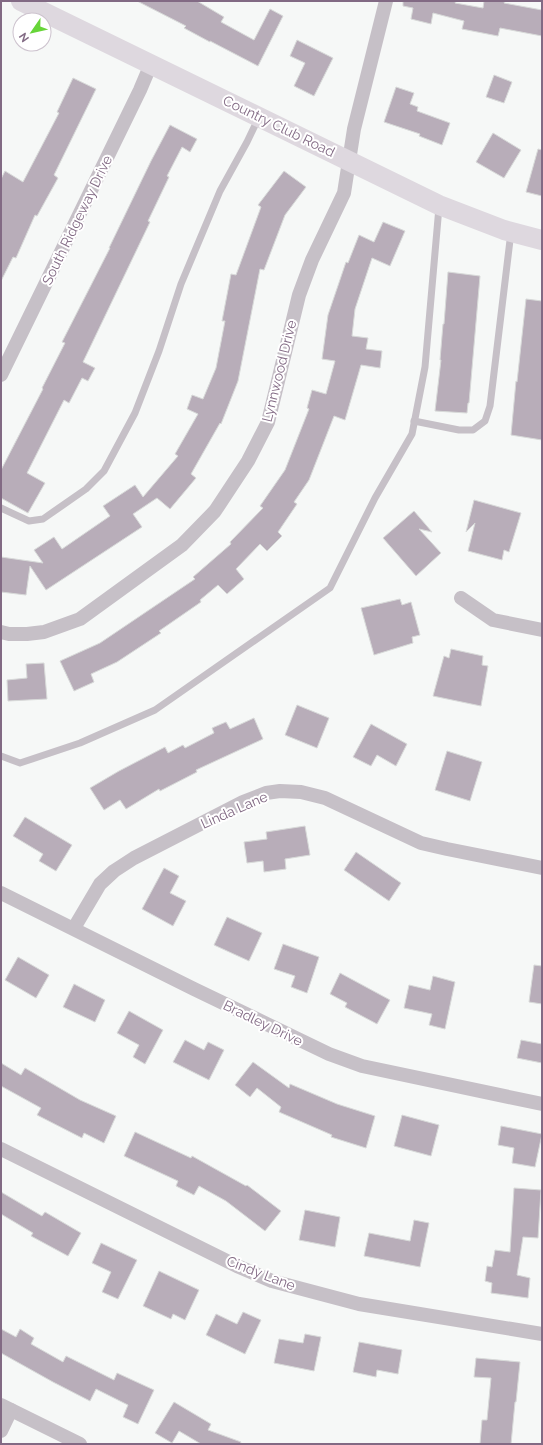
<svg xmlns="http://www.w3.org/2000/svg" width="543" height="1445" font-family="Raleway,sans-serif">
<rect width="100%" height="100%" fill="#f6f8f7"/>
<g fill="#b8adb9" stroke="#d8dad9">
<path d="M137 1H197L224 17 221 22 254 40 270 9 283 16 258 66 210 41V42L184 28 186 26Z"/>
<path d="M403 1H456L455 3 483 8 484 1H505L504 3 542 10V36L500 28 498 36 462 29 464 21 433 13 431 24 411 19 413 8 403 6Z"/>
<path d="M297 40 333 58 314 96 294 86 305 63 290 56Z"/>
<path d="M494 75 512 82 504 103 486 97Z"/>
<path d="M73 78 96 89 54 175 58 178 37 216 35 215 16 258 13 257 1 281V179L5 171 23 182 59 113 57 112Z"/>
<path d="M396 87 414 93 410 104 418 107 417 111 450 123 442 145 419 136 420 134 384 122Z"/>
<path d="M170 125 197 139 190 152 182 147 167 176 169 177 148 221 150 222 83 362 95 368 88 381 82 378 69 403 64 400 27 473 45 483 28 513 1 498V470L43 389 42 388 65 343 62 342 110 248H109L151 161Z"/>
<path d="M493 133 521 150 504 178 476 162Z"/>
<path d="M538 149 542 150V196L526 192Z"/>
<path d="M284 171 306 187 285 215 264 270 260 269 238 381 221 424 220 423 191 474 196 478 170 509 157 498 133 514 142 527 46 590 30 566 26 595 1 592V557L43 563 34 550 54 537 62 549 110 516 103 506 135 485 143 497 178 456 175 454 198 414 187 409 192 395 203 399 216 368 225 321H222L231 274 236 275 261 207 258 205Z"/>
<path d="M383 222 405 231 390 266 372 258 355 309 352 336 368 338 366 349 382 351 380 368 361 365 345 420 334 416 309 480 294 502 297 504 278 532 282 536 267 551 260 544 236 569 244 579 227 594 218 585 200 600 201 602 159 631 161 633 117 662 91 674 94 682 74 691 60 661 100 643 195 579 193 577 231 544 230 542 263 508 260 506 285 470 309 409 307 408 312 390 326 394 335 361 322 359 328 315 346 262 348 263 359 235 374 242Z"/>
<path d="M448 272 480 276 469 403H468L467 413 435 411 441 360H440L443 324H444Z"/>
<path d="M526 299 542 301V440L511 435 516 381 517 382Z"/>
<path d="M474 500 521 513 509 552 504 550 502 560 468 551 475 523 466 532Z"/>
<path d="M414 511 432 532 419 529 441 553 416 576 383 538Z"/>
<path d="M400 599 402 605 411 602 420 635 412 637 413 643 374 655 361 608Z"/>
<path d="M451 649 483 656 482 665 488 666 481 706 433 696 444 656 449 658Z"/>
<path d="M44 663 47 699 8 701 7 680 27 678 26 664Z"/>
<path d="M297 705 329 718 317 748 285 735Z"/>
<path d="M254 718 263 739 196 770 197 772 160 791 159 789 126 809 120 800 104 810 90 788 119 771 165 747 168 753 183 745 185 748 214 733 212 728 226 722 230 729Z"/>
<path d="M371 724 407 744 396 766 377 755 371 766 353 757Z"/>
<path d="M447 751 482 762 470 801 435 790Z"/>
<path d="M25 817 72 845 56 871 39 861 43 854 13 836Z"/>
<path d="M305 826 310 855 285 859 286 869 264 872 263 861 247 863 244 842 267 839 266 832Z"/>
<path d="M356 852 401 883 389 901 344 870Z"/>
<path d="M164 868 179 876 170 893 186 901 173 926 142 909Z"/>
<path d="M227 917 262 933 249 961 214 945Z"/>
<path d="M283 944 319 957 307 993 291 987 295 976 274 969Z"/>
<path d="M18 957 49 975 36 998 5 980Z"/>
<path d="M534 965 542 966V1004L529 1002Z"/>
<path d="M340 973 390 1000 377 1024 345 1007 347 1003 330 994Z"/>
<path d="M433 976 455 982 445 1029 429 1025 432 1014 404 1008 409 985 430 990Z"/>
<path d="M74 984 105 1000 95 1022 63 1007Z"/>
<path d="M129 1011 163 1030 145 1064 133 1057 139 1045 117 1033Z"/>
<path d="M185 1040 204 1050 208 1042 224 1050 209 1080 173 1062Z"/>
<path d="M521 1040 542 1044V1063L517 1058Z"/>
<path d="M253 1062 289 1088 290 1084 337 1104 375 1116 366 1148 331 1137 332 1135 279 1112 281 1107 257 1088 250 1097 235 1085Z"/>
<path d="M1 1063 21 1075 25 1068 80 1100 116 1116 104 1143 84 1133 82 1138 37 1115 41 1108 1 1086Z"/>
<path d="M402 1115 439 1125 431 1156 394 1146Z"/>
<path d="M501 1126 542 1134 535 1167 512 1163 514 1148 498 1145Z"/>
<path d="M135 1132 191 1158 192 1156 246 1186 247 1185 281 1211 265 1231 226 1201 199 1186 194 1195 176 1186 178 1181 124 1156Z"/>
<path d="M514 1188 541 1190 538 1238 523 1237 517 1275 530 1278 528 1298 491 1293 492 1283 485 1281 487 1266 492 1267 495 1250 510 1252Z"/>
<path d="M1 1192 42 1216 45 1212 81 1233 68 1256 31 1236 33 1233 1 1214Z"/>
<path d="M305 1210 340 1217 335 1247 299 1240Z"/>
<path d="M414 1220 429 1223 420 1267 364 1256 369 1233 410 1241Z"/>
<path d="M101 1243 137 1260 118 1299 102 1292 111 1272 92 1263Z"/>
<path d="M159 1271 199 1290 185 1320 173 1314 171 1319 143 1306Z"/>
<path d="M243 1312 261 1320 245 1354 206 1335 216 1314 237 1324Z"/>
<path d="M1 1329 16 1337 20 1329 34 1338 31 1344 63 1362 66 1356 114 1380 117 1373 154 1390 138 1424 123 1417 128 1405 96 1389 90 1401 53 1382 1 1353Z"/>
<path d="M305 1334 321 1337 314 1371 274 1363 279 1339 303 1343Z"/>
<path d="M359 1342 402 1350 398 1374 377 1370 376 1377 353 1372Z"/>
<path d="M476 1358 520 1362 516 1402H515L511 1444H480L482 1420H487L491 1378 474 1377Z"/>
<path d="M174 1402 211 1424 208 1430 241 1442 240 1444H201L179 1431 172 1443 155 1433Z"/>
</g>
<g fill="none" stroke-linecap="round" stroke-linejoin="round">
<g stroke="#c6c0c7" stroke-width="7">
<path d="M414 421 459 430H473L485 421 490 406 511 232"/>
<path d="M1 508 29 521 43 519 86 489 104 471 135 413 159 351 181 284 220 191 247 142 258 119"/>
<path d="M1 756 20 763 80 743 155 710 330 588 375 498 412 434 425 367 439 207"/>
</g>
<g stroke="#c6c0c7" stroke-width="14">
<path d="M1 375 140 90 151 64"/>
<path d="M461 598 493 620 542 630"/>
<path d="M1 632 9 634H27L44 632 80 619 182 545 215 511 248 461 268 422 299 295 312 260 344 193 354 129 386 1"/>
<path d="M1 893 194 989 329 1054 362 1066 542 1104"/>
<path d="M74 928 100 884 114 871 134 858 243 802 266 793 280 791 301 792 325 798 421 843 447 849 542 868"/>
<path d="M1 1149 237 1266 272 1281 359 1304 542 1334"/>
<path d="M1 1405 80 1444"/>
<path d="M1 1431 11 1410"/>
</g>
<path stroke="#ded8df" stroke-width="20" d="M21 1 439 205 504 230 542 240"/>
</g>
<g text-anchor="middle" stroke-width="4" stroke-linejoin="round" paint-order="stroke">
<g font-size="14" fill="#826a84" stroke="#fff">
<text transform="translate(279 126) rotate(26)" y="5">Country Club Road</text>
<text transform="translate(77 220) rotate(-64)" y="5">South Ridgeway Drive</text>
<text transform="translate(279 371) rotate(-76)" y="5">Lynnwood Drive</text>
<text transform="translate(234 810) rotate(-24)" y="5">Linda Lane</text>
<text transform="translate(263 1023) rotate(26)" y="5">Bradley Drive</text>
<text transform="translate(261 1273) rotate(21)" y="5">Cindy Lane</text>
</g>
</g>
<rect width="543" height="1445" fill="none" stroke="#826a84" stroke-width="4"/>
<g transform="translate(32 32) rotate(236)"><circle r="19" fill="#ffffff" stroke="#cdc3ce"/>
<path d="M0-3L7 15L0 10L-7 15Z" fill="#67d539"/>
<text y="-6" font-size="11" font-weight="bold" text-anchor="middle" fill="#826a84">N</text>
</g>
</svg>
